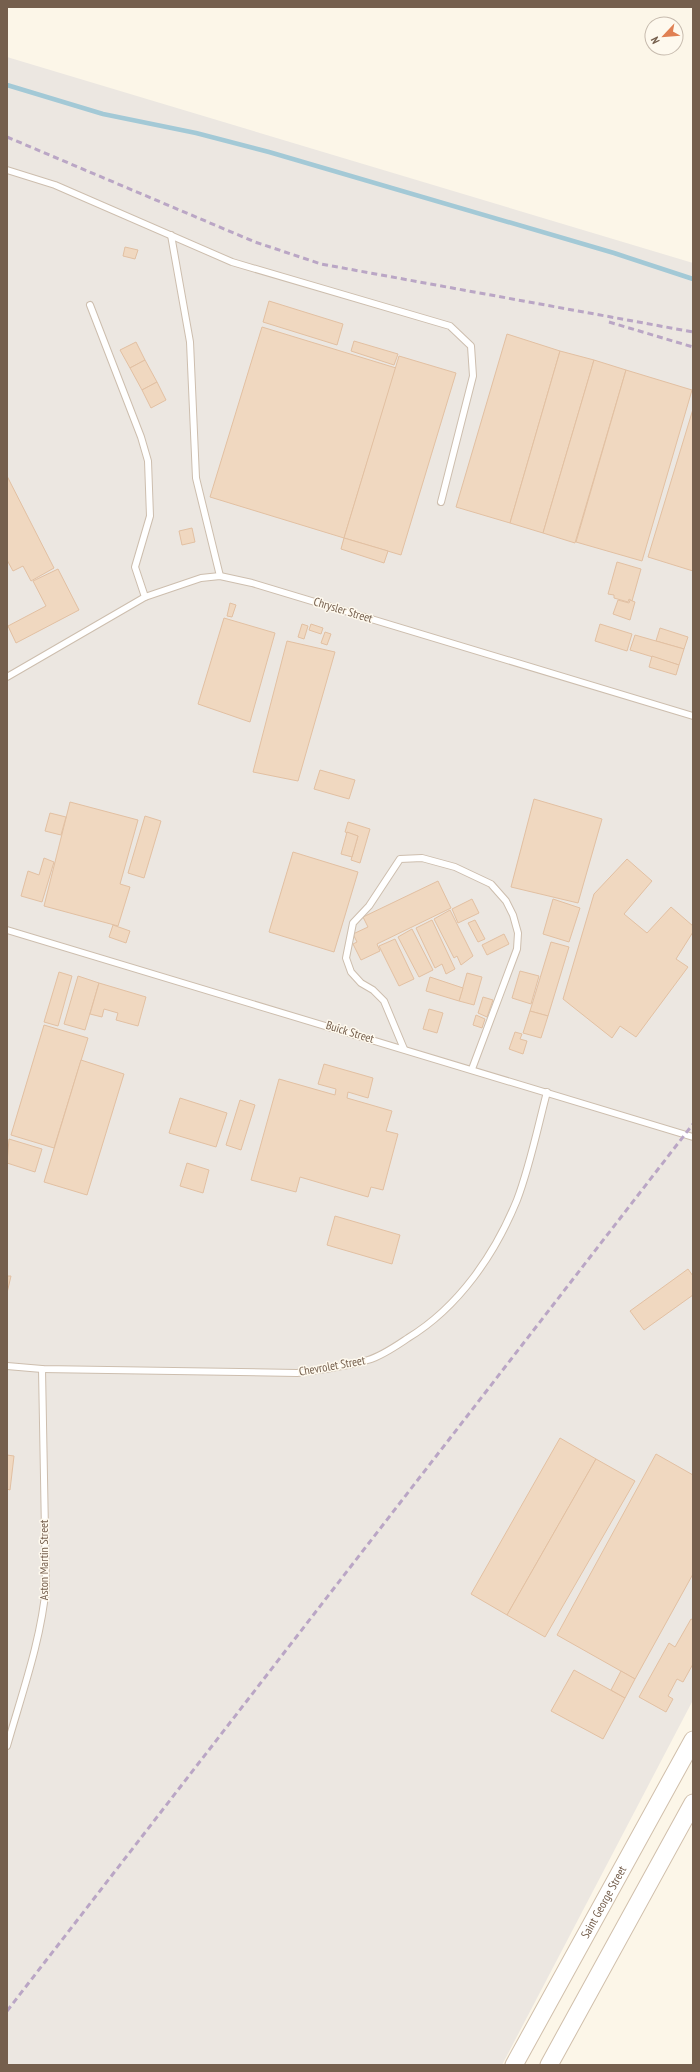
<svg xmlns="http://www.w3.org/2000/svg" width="700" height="2072" font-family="'PT Sans Narrow',sans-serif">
<rect width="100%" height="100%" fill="#fcf6e8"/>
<path fill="#ece7e1" d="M7 57 693 263V1700L502 2065H7Z"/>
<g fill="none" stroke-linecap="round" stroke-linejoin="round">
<path stroke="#a3c9d6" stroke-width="4.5" d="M7 85 103 114 196 133 269 152 614 253 693 279"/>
</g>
<g fill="#f0d8c0" stroke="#e2c0a2">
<path d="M125 247 138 250 135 259 123 256Z"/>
<path d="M269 301 343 324 337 345 263 322Z"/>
<path d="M262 327 396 368 344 538 210 497Z"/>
<path d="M507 334 560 351 510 523 456 507Z"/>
<path d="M354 341 398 354 394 365 351 351Z"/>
<path d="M136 342 145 360 130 368 120 350Z"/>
<path d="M560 351 594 360 543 533 510 523Z"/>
<path d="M399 356 456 373 401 555 344 538Z"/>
<path d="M145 360 157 382 142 390 130 368Z"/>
<path d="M594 360 626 370 575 543 543 533Z"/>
<path d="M626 370 692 390 642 561 576 542Z"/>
<path d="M157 382 166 400 151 408 142 390Z"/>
<path d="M693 409V571L648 557Z"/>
<path d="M7 476 54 568 31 581 23 566 13 571 7 560Z"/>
<path d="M192 528 195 542 182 545 179 531Z"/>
<path d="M344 538 388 551 384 563 341 549Z"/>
<path d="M617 562 641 569 632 601 629 599 628 602 614 598V595L608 594Z"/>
<path d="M58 569 79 610 16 643 8 626 46 606 33 581Z"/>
<path d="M618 600 629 603 630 600 635 602 630 620 613 614Z"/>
<path d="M230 603 236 605 232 617 227 616Z"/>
<path d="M224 618 275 633 250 722 198 704Z"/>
<path d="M302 624 308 626 304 639 298 637Z"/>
<path d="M311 624 323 628 321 634 309 630Z"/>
<path d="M600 624 632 634 627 651 595 641Z"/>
<path d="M660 628 688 637 684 649 656 641Z"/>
<path d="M325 632 331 634 327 645 321 643Z"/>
<path d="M635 635 684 649 679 665 630 650Z"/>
<path d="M287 641 335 652 298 781 253 772Z"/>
<path d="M652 656 679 665 676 675 649 667Z"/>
<path d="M320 770 355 780 349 799 314 789Z"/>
<path d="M534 799 602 819 578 903 511 887Z"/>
<path d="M70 802 138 820 120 884 130 887 118 926 44 906Z"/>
<path d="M50 813 66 817 61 835 45 831Z"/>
<path d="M145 816 161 821 144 878 128 873Z"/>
<path d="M348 822 370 829 360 863 351 860 358 836 345 832Z"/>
<path d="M347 832 358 836 352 857 341 854Z"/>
<path d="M293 852 358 872 334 952 269 932Z"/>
<path d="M44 858 54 862 42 902 21 896 28 871 39 875Z"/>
<path d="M627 859 652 881 624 914 647 933 671 907 693 926V932L676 959 688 967 636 1037 620 1026 612 1038 563 999 594 894Z"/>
<path d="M438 881 451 908 377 944 380 951 361 960 353 944 357 942 353 934 368 927 363 917Z"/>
<path d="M472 899 479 913 458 923 452 909Z"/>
<path d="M553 899 580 908 569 942 543 934Z"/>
<path d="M450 910 473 956 461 965 457 956 454 958 434 919Z"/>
<path d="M432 920 455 969 446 974 442 964 435 968 416 928Z"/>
<path d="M475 920 485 939 478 942 468 923Z"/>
<path d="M113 925 130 931 126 943 109 937Z"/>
<path d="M412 929 433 970 419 977 398 937Z"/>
<path d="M504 934 509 944 487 955 482 945Z"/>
<path d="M395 939 414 979 399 986 379 946Z"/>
<path d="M551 942 569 947 548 1016 530 1011Z"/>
<path d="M520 971 539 976 531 1004 512 998Z"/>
<path d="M59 972 72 976 58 1026 44 1022Z"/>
<path d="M467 973 482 977 474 1005 459 1001Z"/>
<path d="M78 976 99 983 85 1030 64 1024Z"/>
<path d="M430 977 463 988 459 1001 426 991Z"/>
<path d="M99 983 146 997 138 1026 116 1020 118 1013 104 1009 102 1017 90 1014Z"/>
<path d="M483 997 493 1000 487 1017 478 1013Z"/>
<path d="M429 1009 443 1013 437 1033 423 1029Z"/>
<path d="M530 1011 548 1016 541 1038 523 1033Z"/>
<path d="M476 1015 485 1019 482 1028 473 1025Z"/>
<path d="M44 1025 88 1038 54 1148 11 1135Z"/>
<path d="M515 1032 522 1034 520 1039 527 1041 523 1054 509 1049Z"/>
<path d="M81 1060 124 1074 87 1195 44 1182Z"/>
<path d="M324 1064 373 1078 368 1098 348 1092 347 1098 392 1111 386 1131 398 1134 383 1190 371 1187 368 1197 300 1177 296 1192 251 1180 279 1079 335 1095 336 1089 318 1084Z"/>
<path d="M180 1098 227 1113 216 1147 169 1133Z"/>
<path d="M240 1100 255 1105 241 1150 226 1145Z"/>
<path d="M9 1139 42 1149 35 1172 7 1163Z"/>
<path d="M187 1163 209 1170 203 1193 180 1186Z"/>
<path d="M335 1216 400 1235 392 1264 327 1245Z"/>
<path d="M688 1269 693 1276V1295L644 1330 630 1311Z"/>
<path d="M7 1276H11L7 1293Z"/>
<path d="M560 1438 596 1459 507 1615 471 1594Z"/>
<path d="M656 1454 693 1475V1574L635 1679 557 1635Z"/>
<path d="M7 1455 14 1456 10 1490 7 1489Z"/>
<path d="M596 1459 635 1481 545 1637 507 1615Z"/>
<path d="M691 1619 693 1620V1664L683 1682 677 1679 668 1696 673 1699 666 1712 639 1697 669 1643 675 1647Z"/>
<path d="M574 1670 625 1698 603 1739 551 1711Z"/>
<path d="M621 1671 635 1679 625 1698 611 1690Z"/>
</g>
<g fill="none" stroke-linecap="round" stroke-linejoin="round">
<defs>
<g id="service">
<path d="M7 170 55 185 232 262 450 326 471 346 473 376 441 502"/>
<path d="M171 235 190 342 196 478 220 576"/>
<path d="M90 305 141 437 148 461 150 516 135 567 145 597"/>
<path d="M7 677 145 597 201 578 220 576 252 583 693 716"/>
<path d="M7 930 693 1137"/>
<path d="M404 1049 384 1001 373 990 361 983 351 972 346 958 353 923 369 906 400 859 422 858 455 867 491 884 506 901 513 915 518 933 517 949 472 1069"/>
<path d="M7 1366 42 1369 297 1373C321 1370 345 1367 368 1360 382 1356 396 1346 408 1338 459 1307 495 1254 517 1200 530 1166 538 1126 547 1092"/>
<path d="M7 1746C22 1693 41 1641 46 1586L42 1369"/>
</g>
<g id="secondary">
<path id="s1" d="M514 2065 693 1740"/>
<path d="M549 2065 693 1803"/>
</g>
</defs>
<use href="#service" stroke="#cdbeae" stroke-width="8"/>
<use href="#secondary" stroke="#d0bfab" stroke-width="19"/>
<use href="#service" stroke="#fff" stroke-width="6"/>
<use href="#secondary" stroke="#fff" stroke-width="17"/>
<g stroke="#baa6c5" stroke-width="3" stroke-dasharray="6 4" stroke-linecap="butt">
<path d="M7 137 255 242 321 264 693 332"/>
<path d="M609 322 693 347"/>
<path d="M7 2011 693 1124"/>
</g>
</g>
<g text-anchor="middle" stroke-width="3" stroke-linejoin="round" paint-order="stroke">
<g font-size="12" fill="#755f4d" stroke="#fef9ee">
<text transform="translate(343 610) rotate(17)" y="4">Chrysler Street</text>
<text transform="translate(350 1032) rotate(17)" y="4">Buick Street</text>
<text transform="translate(332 1366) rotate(-10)" y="4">Chevrolet Street</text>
<text transform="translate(44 1560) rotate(-90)" y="4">Aston Martin Street</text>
<text dy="4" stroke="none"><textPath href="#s1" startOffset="186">Saint George Street</textPath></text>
</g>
</g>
<rect width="700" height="2072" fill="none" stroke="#755f4d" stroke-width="16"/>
<g transform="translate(664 36) rotate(244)"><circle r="19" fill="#fef9ee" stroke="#c7bbae"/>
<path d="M0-3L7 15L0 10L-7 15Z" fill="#e08053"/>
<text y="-6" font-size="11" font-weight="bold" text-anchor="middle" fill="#755f4d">N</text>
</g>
</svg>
